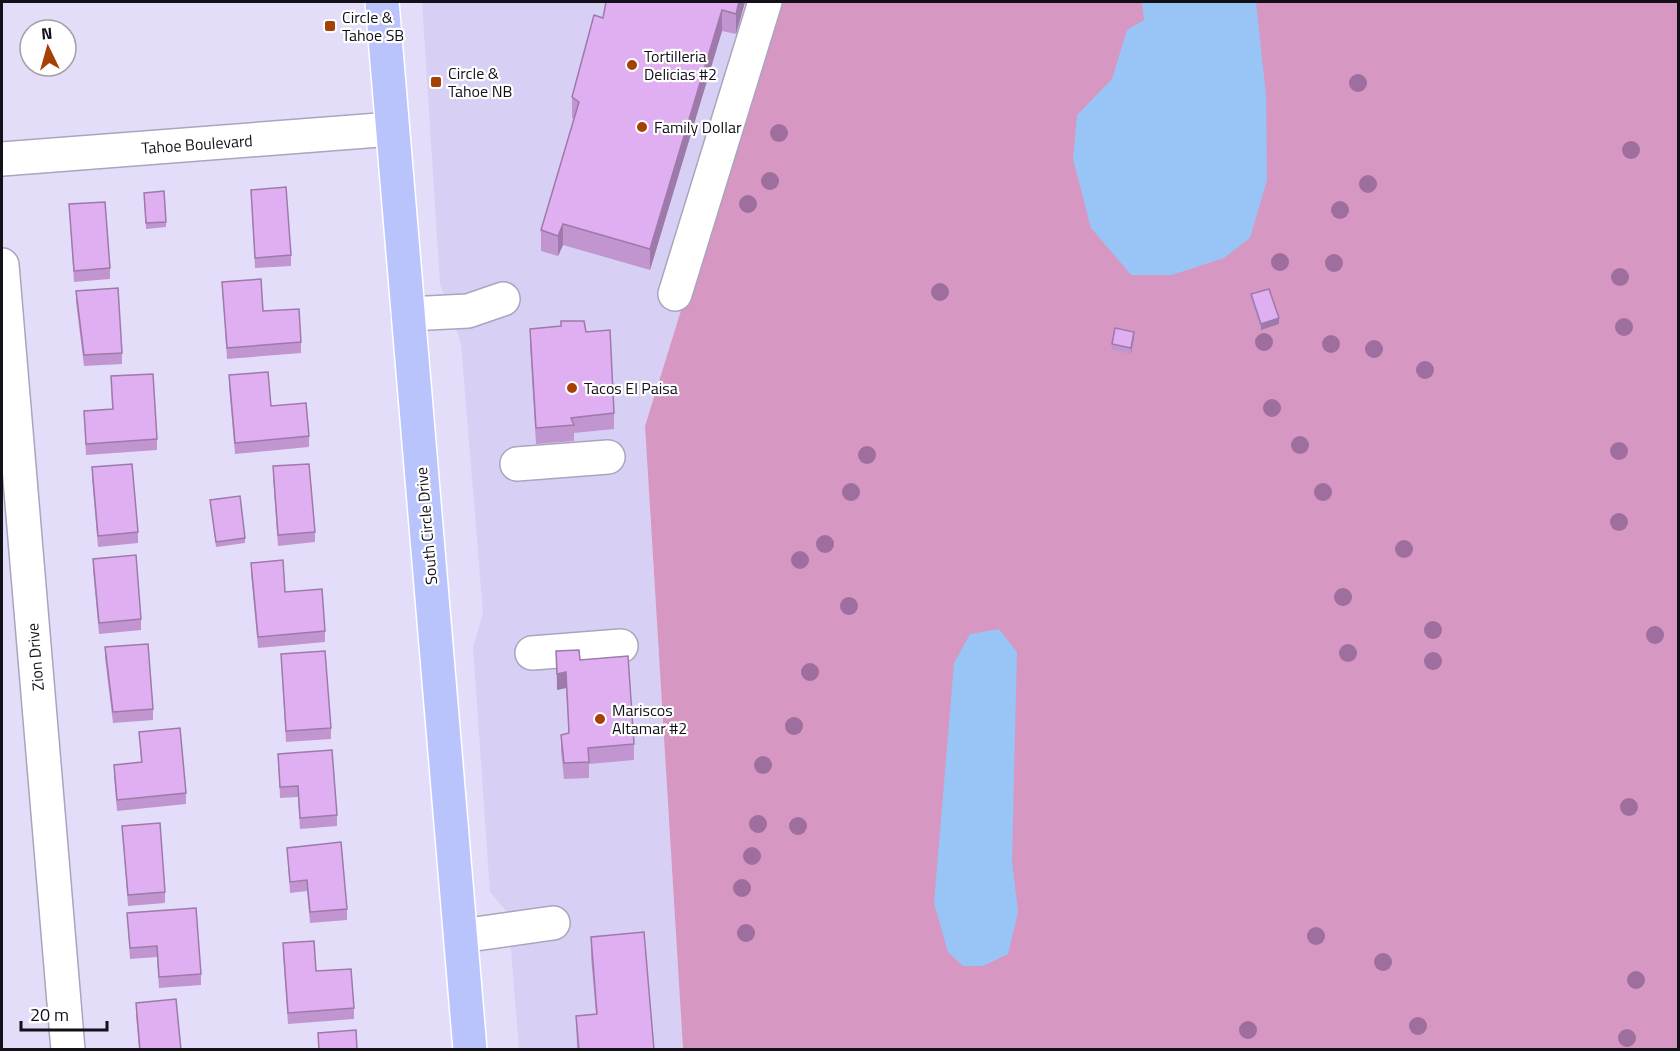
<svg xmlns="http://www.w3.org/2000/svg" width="1680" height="1051" font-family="'Titillium Web',sans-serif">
<rect width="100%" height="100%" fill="#e3ddfa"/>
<path fill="#d8d0f4" d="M422 2H777L645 426 683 1049H519L508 913 490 892 473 648 483 613 461 344 440 284Z"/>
<path fill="#d698c2" d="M777 2H1678V1049H683L645 426Z"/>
<g fill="#99c4f6">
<path d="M1142 2H1256L1266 95 1267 180 1250 238 1224 258 1172 275H1131L1091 228 1073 159 1077 115 1112 79 1127 30 1144 20Z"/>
<path d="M999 629 1017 652 1012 861 1018 912 1008 954 983 966H963L948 952 934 903 954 663 970 634Z"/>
</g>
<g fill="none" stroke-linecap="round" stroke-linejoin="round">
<defs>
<g id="minor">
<path d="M2 159 392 129"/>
<path d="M2 265 68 1050"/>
<path d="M675 294 765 2"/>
<path d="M408 314 468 311 503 299"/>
<path d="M517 464 608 457"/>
<path d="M532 653 621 646"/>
<path d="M461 936 553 923"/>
</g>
<path id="major" d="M382 2 470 1050"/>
</defs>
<use href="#minor" stroke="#aaa4bf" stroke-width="36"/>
<use href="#major" stroke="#fff" stroke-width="36"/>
<use href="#minor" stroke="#fff" stroke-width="33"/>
<use href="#major" stroke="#b9c4fd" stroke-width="33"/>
</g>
<g fill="#9e6e9f">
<circle cx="1358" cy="83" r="9"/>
<circle cx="779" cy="133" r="9"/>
<circle cx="1631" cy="150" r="9"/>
<circle cx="770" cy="181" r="9"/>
<circle cx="1368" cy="184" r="9"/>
<circle cx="748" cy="204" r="9"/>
<circle cx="1340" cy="210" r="9"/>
<circle cx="1280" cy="262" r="9"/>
<circle cx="1334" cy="263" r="9"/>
<circle cx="1620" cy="277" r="9"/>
<circle cx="940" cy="292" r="9"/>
<circle cx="1624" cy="327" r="9"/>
<circle cx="1264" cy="342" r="9"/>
<circle cx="1331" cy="344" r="9"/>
<circle cx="1374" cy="349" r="9"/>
<circle cx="1425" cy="370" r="9"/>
<circle cx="1272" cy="408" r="9"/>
<circle cx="1300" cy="445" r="9"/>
<circle cx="1619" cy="451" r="9"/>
<circle cx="867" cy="455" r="9"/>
<circle cx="851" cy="492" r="9"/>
<circle cx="1323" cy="492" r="9"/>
<circle cx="1619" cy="522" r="9"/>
<circle cx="825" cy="544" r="9"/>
<circle cx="1404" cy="549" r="9"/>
<circle cx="800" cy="560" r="9"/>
<circle cx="1343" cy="597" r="9"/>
<circle cx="849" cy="606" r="9"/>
<circle cx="1433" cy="630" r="9"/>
<circle cx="1655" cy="635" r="9"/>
<circle cx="1348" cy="653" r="9"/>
<circle cx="1433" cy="661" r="9"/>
<circle cx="810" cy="672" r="9"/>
<circle cx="794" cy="726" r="9"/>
<circle cx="763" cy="765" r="9"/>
<circle cx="1629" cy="807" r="9"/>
<circle cx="758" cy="824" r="9"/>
<circle cx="798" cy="826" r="9"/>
<circle cx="752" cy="856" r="9"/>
<circle cx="742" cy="888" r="9"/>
<circle cx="746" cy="933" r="9"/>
<circle cx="1316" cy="936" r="9"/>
<circle cx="1383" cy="962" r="9"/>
<circle cx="1636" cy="980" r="9"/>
<circle cx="1418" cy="1026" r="9"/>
<circle cx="1248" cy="1030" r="9"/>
<circle cx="1627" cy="1038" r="9"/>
</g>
<g fill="#c196d0">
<path d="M745 2 736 34 722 31 650 270 563 245 558 256 541 251V230L574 119 572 118V97L603 18Z"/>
<path d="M251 190 291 255V266L255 268Z"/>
<path d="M144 198 166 222V227L146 229Z"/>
<path d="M69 204 110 268V279L74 282Z"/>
<path d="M222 282 263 311 301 342V353L227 359Z"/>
<path d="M76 291 122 353V364L84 366 76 302Z"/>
<path d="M1251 294 1279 324 1261 330 1251 300Z"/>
<path d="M530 329 586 332 614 413V429L574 433V441L536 444 530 345Z"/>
<path d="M1134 337 1131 354 1112 350V344Z"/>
<path d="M229 375 271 406 309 436V447L235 454 229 386Z"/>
<path d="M111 376 157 439V450L86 455 84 411 112 409Z"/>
<path d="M273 466 315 532V542L278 546 273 477Z"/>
<path d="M92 467 138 532V543L98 547 92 478Z"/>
<path d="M210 500 245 538V543L216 547Z"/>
<path d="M93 559 141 619V630L99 634 93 570Z"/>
<path d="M251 563 285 592 325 631V642L258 648 251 573Z"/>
<path d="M105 647 153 709V720L113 723 105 658Z"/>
<path d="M556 651 580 660 634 744V760L589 764V778L564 779 561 751V735L569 733 566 688 557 690Z"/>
<path d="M281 654 331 728V739L286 742Z"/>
<path d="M139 732 186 793V804L117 811 114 776V765L141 762Z"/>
<path d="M278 754 337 815V826L300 829 298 797 280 798Z"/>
<path d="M122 826 165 892V903L128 906Z"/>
<path d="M287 848 347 909V920L310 923 307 891 290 893Z"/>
<path d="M127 913 201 974V985L159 988 157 957 130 959Z"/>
<path d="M591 937 654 1050H577L576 1016 596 1014 591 957Z"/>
<path d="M283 943 354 1008V1019L288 1024 283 954Z"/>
<path d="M136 1003 181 1050H139L136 1014Z"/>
</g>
<g fill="#9d7aa9">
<path d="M739 2H745L736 34V14Z"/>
<path d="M722 10V31L650 270V249Z"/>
<path d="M563 224V245L558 256V236Z"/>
<path d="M1279 318V324L1261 330V324Z"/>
<path d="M1134 332V337L1131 354V348Z"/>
<path d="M566 672V688L557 690V674Z"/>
</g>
<g fill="#e0aff2" stroke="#9d7aa9" stroke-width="1.5">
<path d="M606 2H739L736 14 722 10 650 249 563 224 558 236 541 230 579 102 572 97 594 15 603 18Z"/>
<path d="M286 187 291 255 255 258 251 190Z"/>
<path d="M164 191 166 222 146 223 144 193Z"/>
<path d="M105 202 110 268 74 271 69 204Z"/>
<path d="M261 279 263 311 299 309 301 342 227 348 222 282Z"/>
<path d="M118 288 122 353 84 355 76 291Z"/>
<path d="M1269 289 1279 318 1261 324 1251 294Z"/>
<path d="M561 321H584L586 332 610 330 614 413 571 418 574 425 536 428 530 329 561 326Z"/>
<path d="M1115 328 1134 332 1131 348 1112 344Z"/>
<path d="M268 372 271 406 306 403 309 436 235 443 229 375Z"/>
<path d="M153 374 157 439 86 444 84 411 113 409 111 376Z"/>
<path d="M132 464 138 532 98 536 92 467Z"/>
<path d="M309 464 315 532 278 535 273 466Z"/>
<path d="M240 496 245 538 216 542 210 500Z"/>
<path d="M136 555 141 619 99 623 93 559Z"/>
<path d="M283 560 285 592 322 589 325 631 258 637 251 563Z"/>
<path d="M148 644 153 709 113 712 105 647Z"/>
<path d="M579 650 580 660 628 656 634 744 588 748 589 762 564 763 561 735 569 733 566 672 557 674 556 651Z"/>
<path d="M325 651 331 728 286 731 281 654Z"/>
<path d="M180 728 186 793 117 800 114 765 142 762 139 732Z"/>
<path d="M332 750 337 815 300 818 298 786 280 787 278 754Z"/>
<path d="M160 823 165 892 128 895 122 826Z"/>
<path d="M341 842 347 909 310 912 307 880 290 882 287 848Z"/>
<path d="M196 908 201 974 159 977 157 946 130 948 127 913Z"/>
<path d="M644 932 654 1050H579L576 1016 597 1014 591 937Z"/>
<path d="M314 941 316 971 351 969 354 1008 288 1013 283 943Z"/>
<path d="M176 999 181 1050H140L136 1003Z"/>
<path d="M356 1030 357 1050H319L318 1033Z"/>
</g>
<g fill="#a44105" stroke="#fff" stroke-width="2">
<rect x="324" y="20" width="12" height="12" rx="3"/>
<circle cx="632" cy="65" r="6"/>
<rect x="430" y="76" width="12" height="12" rx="3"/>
<circle cx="642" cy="127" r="6"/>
<circle cx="572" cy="388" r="6"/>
<circle cx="600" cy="719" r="6"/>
</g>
<g text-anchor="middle" stroke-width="4.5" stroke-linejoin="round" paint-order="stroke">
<g font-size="16" fill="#13101a" stroke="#fff" text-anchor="start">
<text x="342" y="23">Circle &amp;<tspan x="342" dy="18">Tahoe SB</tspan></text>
<text x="644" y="62">Tortilleria<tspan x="644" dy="18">Delicias #2</tspan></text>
<text x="448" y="79">Circle &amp;<tspan x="448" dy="18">Tahoe NB</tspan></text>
<text x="654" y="133">Family Dollar</text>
<text x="584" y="394">Tacos El Paisa</text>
<text x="612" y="716">Mariscos<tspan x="612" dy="18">Altamar #2</tspan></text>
</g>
<g font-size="16" fill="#13101a" stroke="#fff">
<text transform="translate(197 144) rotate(-4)" y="6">Tahoe Boulevard</text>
<text transform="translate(426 526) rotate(-95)" y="6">South Circle Drive</text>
<text transform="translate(35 657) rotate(-95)" y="6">Zion Drive</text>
</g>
</g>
<rect width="1680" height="1051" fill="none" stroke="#13101a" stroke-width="6"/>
<g transform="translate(48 48) rotate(355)"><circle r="28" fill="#ffffff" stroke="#a19fa3" stroke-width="1.5"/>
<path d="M0-4.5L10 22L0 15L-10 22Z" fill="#a44105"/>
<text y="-9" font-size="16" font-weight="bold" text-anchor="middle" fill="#13101a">N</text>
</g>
<path d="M21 1021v9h86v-9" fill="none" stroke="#13101a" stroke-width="3"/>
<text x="30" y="1021" font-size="18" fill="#13101a" stroke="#ffffff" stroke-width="4.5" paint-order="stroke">20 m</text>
</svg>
